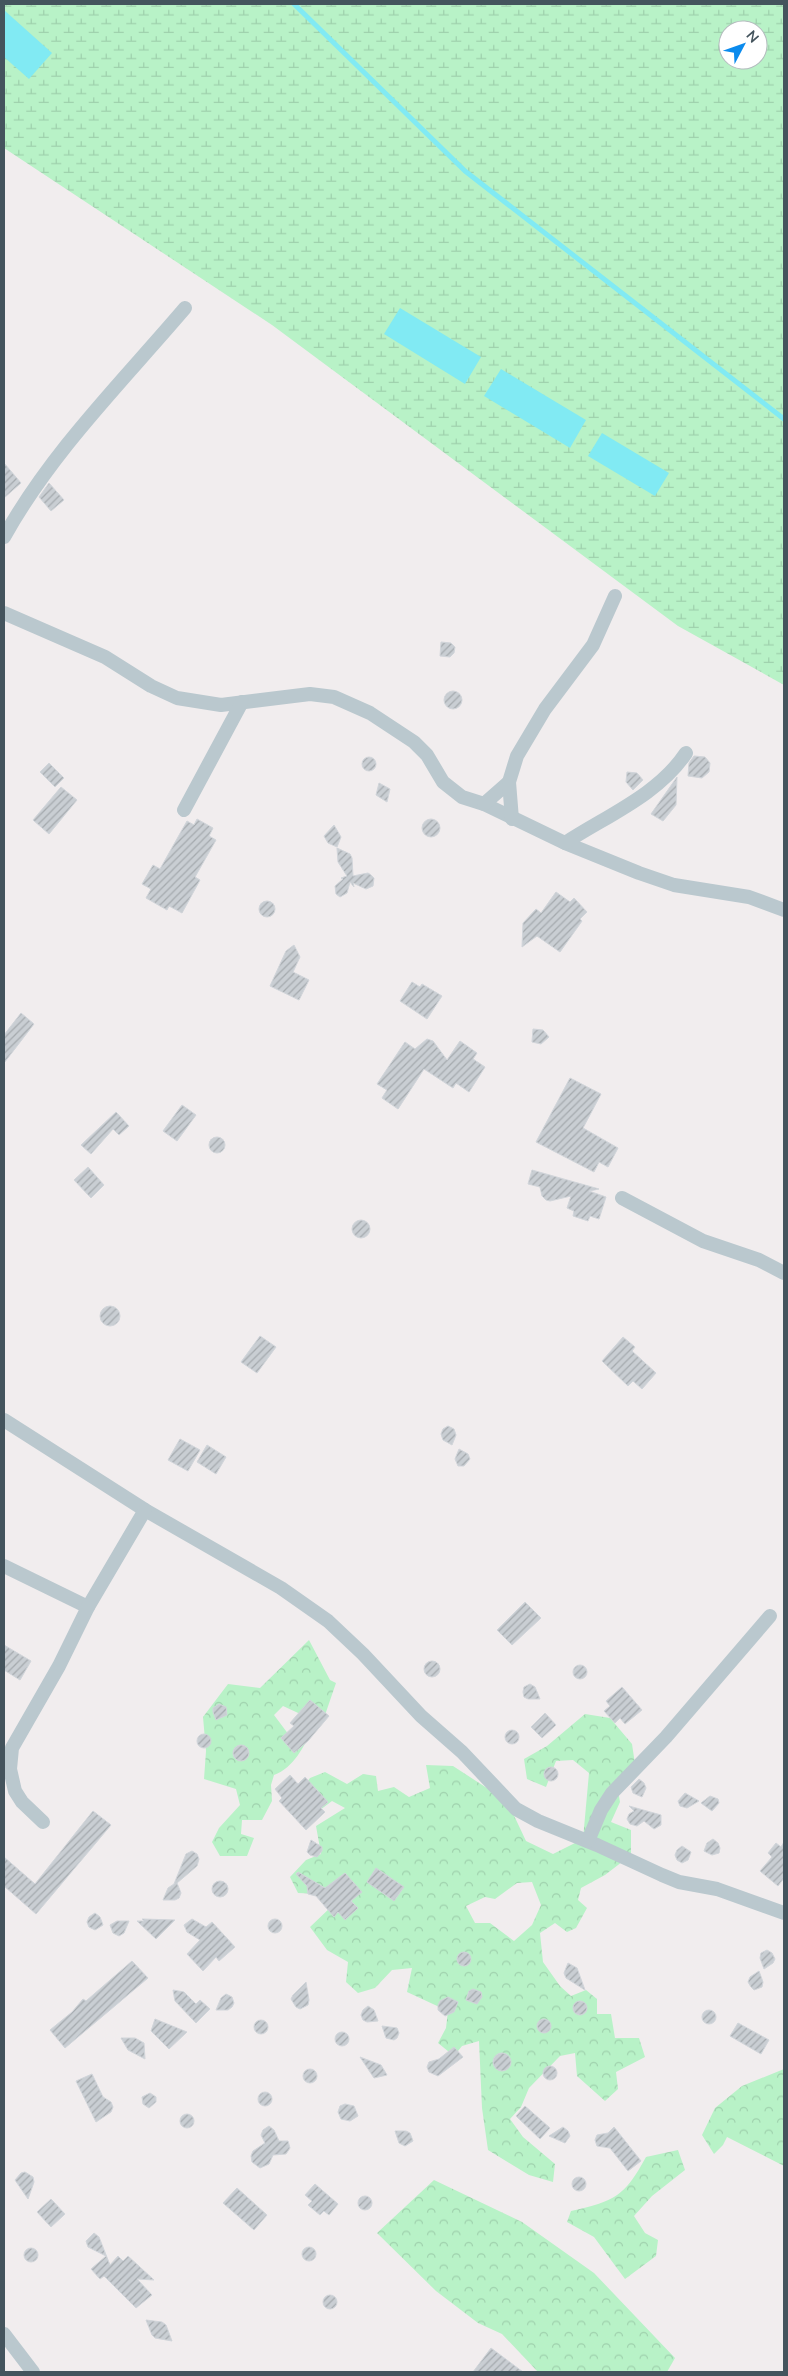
<svg xmlns="http://www.w3.org/2000/svg" width="788" height="2376" font-family="Mulish,sans-serif">
<defs>
<pattern id="forest-crowns" width="20" height="18" patternUnits="userSpaceOnUse" patternTransform="scale(1.25)"><rect width="20" height="18" fill="#b8f2c7"/><path d="M2 6a3 3 0 1 1 6 0M12 15a3 3 0 1 1 6 0" fill="none" stroke="#9fd1ad"/></pattern>
<pattern id="wetland-marsh" width="20" height="14" patternUnits="userSpaceOnUse" patternTransform="scale(1.25)"><rect width="20" height="14" fill="#b8f2c7"/><path d="M1 5h8M5 5V1M11 12h8M15 12V8" fill="none" stroke="#9fd1ad"/></pattern>
<pattern id="building-hatch" width="6" height="6" patternUnits="userSpaceOnUse" patternTransform="scale(1.25)"><rect width="6" height="6" fill="#c9ced3"/><path d="M-1 1l2-2M0 6l6-6M5 7l2-2" fill="none" stroke="#a5aaae"/></pattern>
</defs>
<rect width="100%" height="100%" fill="#f1edee"/>
<g fill="url(#forest-crowns)" fill-rule="evenodd">
<path d="M309 1640 330 1680 336 1683 325 1715 309 1718 283 1706 274 1715 292 1739 313 1728C304 1746 294 1768 274 1775L271 1785 272 1801 262 1820H242L241 1834 254 1838 247 1856H220L212 1842 219 1828 240 1805 236 1789 204 1779 206 1751 203 1717 228 1684 260 1688Z"/>
<path d="M585 1714 610 1718 632 1744 635 1764 616 1779 620 1802 611 1822 631 1830V1855L605 1875 581 1888 578 1900 587 1908 576 1928 567 1932 555 1923 540 1933 543 1962 560 1986 571 1996 586 1990 597 1999V2014H611L615 2038H639L645 2057 616 2072 618 2089 605 2101 577 2076 575 2053 560 2056 529 2088 521 2107 510 2119 523 2137 555 2164 553 2182 529 2175 488 2150 482 2108 479 2041 462 2046 454 2056 438 2043 446 2028 448 2011 407 1992 412 1968 392 1970 375 1988 358 1993 346 1982 348 1962 327 1950 310 1927 332 1906 321 1894 298 1893 290 1877 306 1860 321 1854 316 1826 345 1808 332 1801 316 1813 297 1795 310 1778 325 1772 347 1784 363 1774 376 1776 378 1791 394 1787 409 1797 430 1788 426 1765 453 1766 493 1792 510 1807 526 1841 553 1854 583 1839 589 1773 573 1760 556 1761 546 1787 527 1779 524 1759 547 1746ZM532 1882 541 1905 532 1925 514 1941 490 1923H475L466 1906 485 1897 495 1899 517 1883Z"/>
<path d="M784 2069V2166L727 2137 723 2145 714 2154 702 2135 715 2108 742 2086Z"/>
<path d="M678 2150 685 2170 652 2196 634 2216 645 2233 658 2240 656 2256 625 2279 594 2237 567 2222 571 2211C615 2201 624 2197 646 2157Z"/>
<path d="M434 2180 522 2222 594 2273 675 2358 667 2372H538L502 2334 478 2323 436 2291 377 2233Z"/>
</g>
<path fill="url(#wetland-marsh)" fill-rule="evenodd" d="M4 4H784V685L678 626 272 325 4 148ZM728 30H758V60H728Z"/>
<g fill="#81eaf3">
<path d="M4 10 52 53 29 79 4 57Z"/>
<path d="M400 308 481 357 465 384 384 334Z"/>
<path d="M501 369 586 420 570 448 484 396Z"/>
<path d="M602 433 669 473 655 496 588 456Z"/>
</g>
<g fill="none" stroke-linecap="round" stroke-linejoin="round">
<path stroke="#81eaf3" stroke-width="5" d="M294 4 465 171 784 419"/>
</g>
<g fill="url(#building-hatch)" stroke="#d1d5da">
<path d="M4 463 21 483 4 498Z"/>
<path d="M49 483 64 500 51 511 39 497Z"/>
<path d="M441 642 451 643 455 647 454 653 450 657 440 656Z"/>
<circle cx="453" cy="700" r="9"/>
<path d="M694 756 705 757 710 763 709 772 702 778 688 776 689 763Z"/>
<circle cx="369" cy="764" r="7"/>
<path d="M49 763 64 778 55 787 40 772Z"/>
<path d="M627 772 637 773 643 780 633 790 626 782Z"/>
<path d="M677 777 676 805 663 821 651 814Z"/>
<path d="M379 783 390 789 387 802 376 795Z"/>
<path d="M61 787 77 800 49 834 33 820Z"/>
<circle cx="431" cy="828" r="9"/>
<path d="M197 819 213 828 209 836 216 840 195 877 200 880 182 913 169 906 167 910 146 898 151 889 142 884 153 865 160 869 187 821 194 825Z"/>
<path d="M334 825 341 837 337 847 328 843 324 836Z"/>
<path d="M337 848 350 854 352 858 353 876 368 873 371 875 374 878 373 886 366 889 353 883 354 887 350 882 347 893 340 897 336 894 335 886 343 879 341 878 347 876 338 862Z"/>
<path d="M556 892 570 902 574 898 587 912 580 919 582 921 560 952 537 936 522 947 523 923 536 909 541 913Z"/>
<circle cx="267" cy="909" r="8"/>
<path d="M294 945 300 957 293 972 309 980 299 1000 270 986 286 951Z"/>
<path d="M412 982 420 987 422 984 442 996 427 1019 400 1001Z"/>
<path d="M21 1013 34 1024 4 1063V1035Z"/>
<path d="M533 1029 543 1030 549 1037 541 1044 532 1042Z"/>
<path d="M427 1039 433 1041 447 1060 460 1041 477 1053 473 1059 485 1067 469 1092 456 1083 453 1088 424 1069 398 1109 382 1098 387 1090 377 1084 405 1042 415 1049Z"/>
<path d="M570 1078 601 1094 583 1128 618 1148 608 1167 599 1162 594 1172 536 1142Z"/>
<path d="M182 1105 196 1115 177 1141 163 1131Z"/>
<path d="M116 1112 129 1126 119 1135 113 1129 91 1154 81 1145Z"/>
<circle cx="217" cy="1145" r="8"/>
<path d="M88 1167 104 1185 91 1198 74 1180Z"/>
<path d="M532 1170 599 1189 589 1191 606 1197 599 1219 590 1216 588 1221 573 1216 574 1211 567 1208 571 1196 550 1201 546 1200 542 1196 540 1187 528 1184Z"/>
<circle cx="361" cy="1229" r="9"/>
<circle cx="110" cy="1316" r="10"/>
<path d="M260 1336 276 1347 257 1373 241 1362Z"/>
<path d="M623 1337 635 1347 632 1351 656 1373 642 1389 633 1381 628 1386 602 1361Z"/>
<path d="M448 1426 454 1429 456 1435 452 1445 443 1440 441 1434 443 1429Z"/>
<path d="M180 1439 200 1450 188 1471 168 1460Z"/>
<path d="M207 1445 226 1457 216 1474 197 1462Z"/>
<path d="M459 1449 468 1454 470 1459 464 1466H458L455 1459Z"/>
<path d="M525 1602 541 1618 512 1645 497 1630Z"/>
<path d="M4 1645 31 1661 20 1680 4 1670Z"/>
<circle cx="432" cy="1669" r="8"/>
<circle cx="580" cy="1672" r="7"/>
<path d="M530 1684 535 1687 540 1699H528L524 1697 523 1692 524 1687Z"/>
<path d="M622 1687 642 1710 625 1724 620 1718 615 1723 604 1711 610 1706 606 1701Z"/>
<path d="M310 1700 329 1716 308 1741 294 1753 281 1738 294 1726 290 1723Z"/>
<path d="M219 1704 226 1707 227 1715 216 1720 213 1712V1708Z"/>
<path d="M545 1713 556 1725 542 1738 531 1727Z"/>
<circle cx="512" cy="1737" r="7"/>
<circle cx="204" cy="1741" r="7"/>
<circle cx="241" cy="1753" r="8"/>
<circle cx="551" cy="1774" r="7"/>
<path d="M290 1775 298 1784 305 1777 328 1802 321 1808 325 1812 306 1830 279 1801 282 1798 275 1789Z"/>
<path d="M639 1779 644 1783 646 1788 642 1797 633 1793 631 1787Z"/>
<path d="M685 1793 699 1801 687 1808 680 1806 678 1801Z"/>
<path d="M710 1796 718 1799 719 1803 712 1811 701 1803Z"/>
<path d="M629 1806 661 1815V1825L654 1829 644 1821 637 1826 630 1824 627 1819 629 1814 634 1811Z"/>
<path d="M93 1811 111 1825 36 1914 4 1886V1857L35 1884Z"/>
<path d="M713 1839 718 1843 720 1848 719 1853 712 1855 704 1851 707 1843Z"/>
<path d="M311 1840 322 1847V1851L317 1857 310 1855 307 1852Z"/>
<path d="M784 1842V1878L778 1886 760 1871 772 1857 768 1853 776 1843 781 1847Z"/>
<path d="M682 1846 691 1852 688 1860 682 1863 677 1860 675 1855 677 1850Z"/>
<path d="M192 1851 197 1854 199 1859 197 1866 177 1883 181 1893 179 1898 175 1900H163L168 1888 174 1884 186 1854Z"/>
<path d="M376 1868 404 1887 394 1901 367 1882Z"/>
<path d="M298 1872 325 1888 345 1873 362 1892 351 1901 358 1908 345 1920 338 1912 334 1917 316 1896 308 1894 307 1886 296 1874Z"/>
<circle cx="220" cy="1889" r="8"/>
<path d="M95 1913 100 1917 103 1925 95 1930 89 1927 87 1922 89 1917Z"/>
<circle cx="275" cy="1926" r="7"/>
<path d="M142 1919 175 1920 156 1939 137 1921H144Z"/>
<path d="M192 1919 206 1927 212 1922 235 1947 219 1961 216 1957 203 1971 187 1954 200 1940 187 1932 184 1925Z"/>
<path d="M117 1921H129L124 1933 119 1936 113 1933 110 1925Z"/>
<path d="M767 1950 772 1953 775 1959 773 1963 764 1969 760 1958 761 1953Z"/>
<circle cx="464" cy="1959" r="7"/>
<path d="M132 1961 148 1978 65 2048 50 2030 72 2012 83 1999 86 2001Z"/>
<path d="M568 1963 577 1968 585 1990 566 1978 564 1973Z"/>
<path d="M759 1971 763 1982 762 1987 754 1990 751 1987 748 1982 750 1977Z"/>
<path d="M306 1982 309 2000 308 2005 300 2009 296 2007 291 1999 293 1995Z"/>
<path d="M473 1989 481 1992 482 1997 477 2004 466 2000 469 1991Z"/>
<path d="M173 1990 184 1992 196 2004 200 2000 210 2009 196 2023 175 2001Z"/>
<path d="M226 1994 232 1997 234 2003 232 2007 228 2010H216L221 1998Z"/>
<path d="M448 1997 458 2002 454 2012 445 2016 438 2010V2005L440 2001Z"/>
<circle cx="580" cy="2008" r="7"/>
<path d="M368 2006 374 2010 378 2021 367 2022 363 2020 361 2015 363 2010Z"/>
<circle cx="709" cy="2017" r="7"/>
<circle cx="544" cy="2026" r="7"/>
<path d="M155 2019 187 2032 169 2049 151 2031Z"/>
<circle cx="261" cy="2027" r="7"/>
<path d="M738 2023 769 2040 761 2054 730 2036Z"/>
<path d="M382 2026 397 2028 399 2033 397 2038 394 2040 386 2038Z"/>
<circle cx="342" cy="2039" r="7"/>
<path d="M121 2038H135L144 2043 145 2059 128 2050Z"/>
<path d="M454 2047 463 2057 438 2076 429 2072 427 2067 429 2062 439 2059Z"/>
<circle cx="502" cy="2062" r="9"/>
<path d="M360 2057 381 2065 387 2075 374 2078Z"/>
<circle cx="550" cy="2073" r="7"/>
<circle cx="310" cy="2076" r="7"/>
<path d="M92 2074 103 2097 111 2102 113 2107 111 2112 96 2122 76 2081Z"/>
<circle cx="265" cy="2099" r="7"/>
<path d="M150 2093 156 2097V2102L149 2108 143 2104 142 2097Z"/>
<path d="M345 2104 354 2106 358 2116 350 2121 341 2119 338 2112 340 2106Z"/>
<path d="M525 2106 550 2128 540 2139 516 2116Z"/>
<circle cx="187" cy="2121" r="7"/>
<path d="M269 2126 274 2130 279 2141H288L290 2148 286 2154 273 2155 269 2164 260 2168 252 2162 251 2156 253 2151 265 2143 261 2135 263 2130Z"/>
<path d="M563 2127 568 2131 570 2136 565 2143 549 2136Z"/>
<path d="M614 2127 641 2161 628 2171 610 2148 597 2146 595 2140 597 2135 608 2133Z"/>
<path d="M395 2131H406L410 2133 413 2141 405 2146 399 2143Z"/>
<path d="M25 2172 33 2177 34 2182 28 2199 15 2180 21 2173Z"/>
<circle cx="579" cy="2184" r="7"/>
<path d="M315 2184 338 2204 329 2215 324 2211 320 2215 308 2205 312 2201 305 2195Z"/>
<path d="M237 2188 267 2215 254 2230 223 2203Z"/>
<circle cx="365" cy="2203" r="7"/>
<path d="M51 2199 65 2214 51 2227 37 2212Z"/>
<path d="M94 2233 99 2237 110 2265 118 2256 123 2261 128 2256 154 2280 137 2279 152 2295 136 2308 104 2276 100 2279 91 2269 106 2256 88 2247 86 2241Z"/>
<circle cx="309" cy="2254" r="7"/>
<circle cx="31" cy="2255" r="7"/>
<circle cx="330" cy="2302" r="7"/>
<path d="M146 2320 162 2322 166 2325 172 2341 155 2338 152 2335Z"/>
<path d="M491 2348 523 2372H473Z"/>
</g>
<g fill="none" stroke-linecap="round" stroke-linejoin="round">
<g stroke="#bac8ce" stroke-width="14">
<path d="M4 537C52 451 122 382 185 308"/>
<path d="M4 613 105 657 151 686 177 698 221 705 310 694 334 697 370 713 414 742 427 755 443 782 462 797 484 804 565 843 639 873 674 885 749 897 784 910"/>
<path d="M484 804 509 782"/>
<path d="M184 810 242 702"/>
<path d="M512 819 509 782 517 756 545 709 593 645 615 596"/>
<path d="M565 843C606 816 658 795 686 753"/>
<path d="M622 1198 703 1241 759 1260 784 1273"/>
<path d="M4 1420 145 1510 281 1588 328 1621 363 1654 421 1716 462 1752 516 1809 538 1821 597 1845 662 1875 679 1882 717 1889 784 1913"/>
<path d="M4 1566 88 1607"/>
<path d="M43 1822 22 1802 15 1791 10 1769 12 1748 59 1666 88 1607 145 1510"/>
<path d="M588 1841 601 1810 612 1793 666 1737 770 1616"/>
<path d="M4 2334 33 2372"/>
</g>
</g>
<rect width="788" height="2376" fill="none" stroke="#44545d" stroke-width="10"/>
<g transform="translate(743 45) rotate(49)"><circle r="24" fill="#ffffff" stroke="#b4bbbe"/>
<path d="M0-4L9 19L0 12L-9 19Z" fill="#0b8bed"/>
<text y="-8" font-size="14" font-weight="bold" text-anchor="middle" fill="#44545d">N</text>
</g>
</svg>
